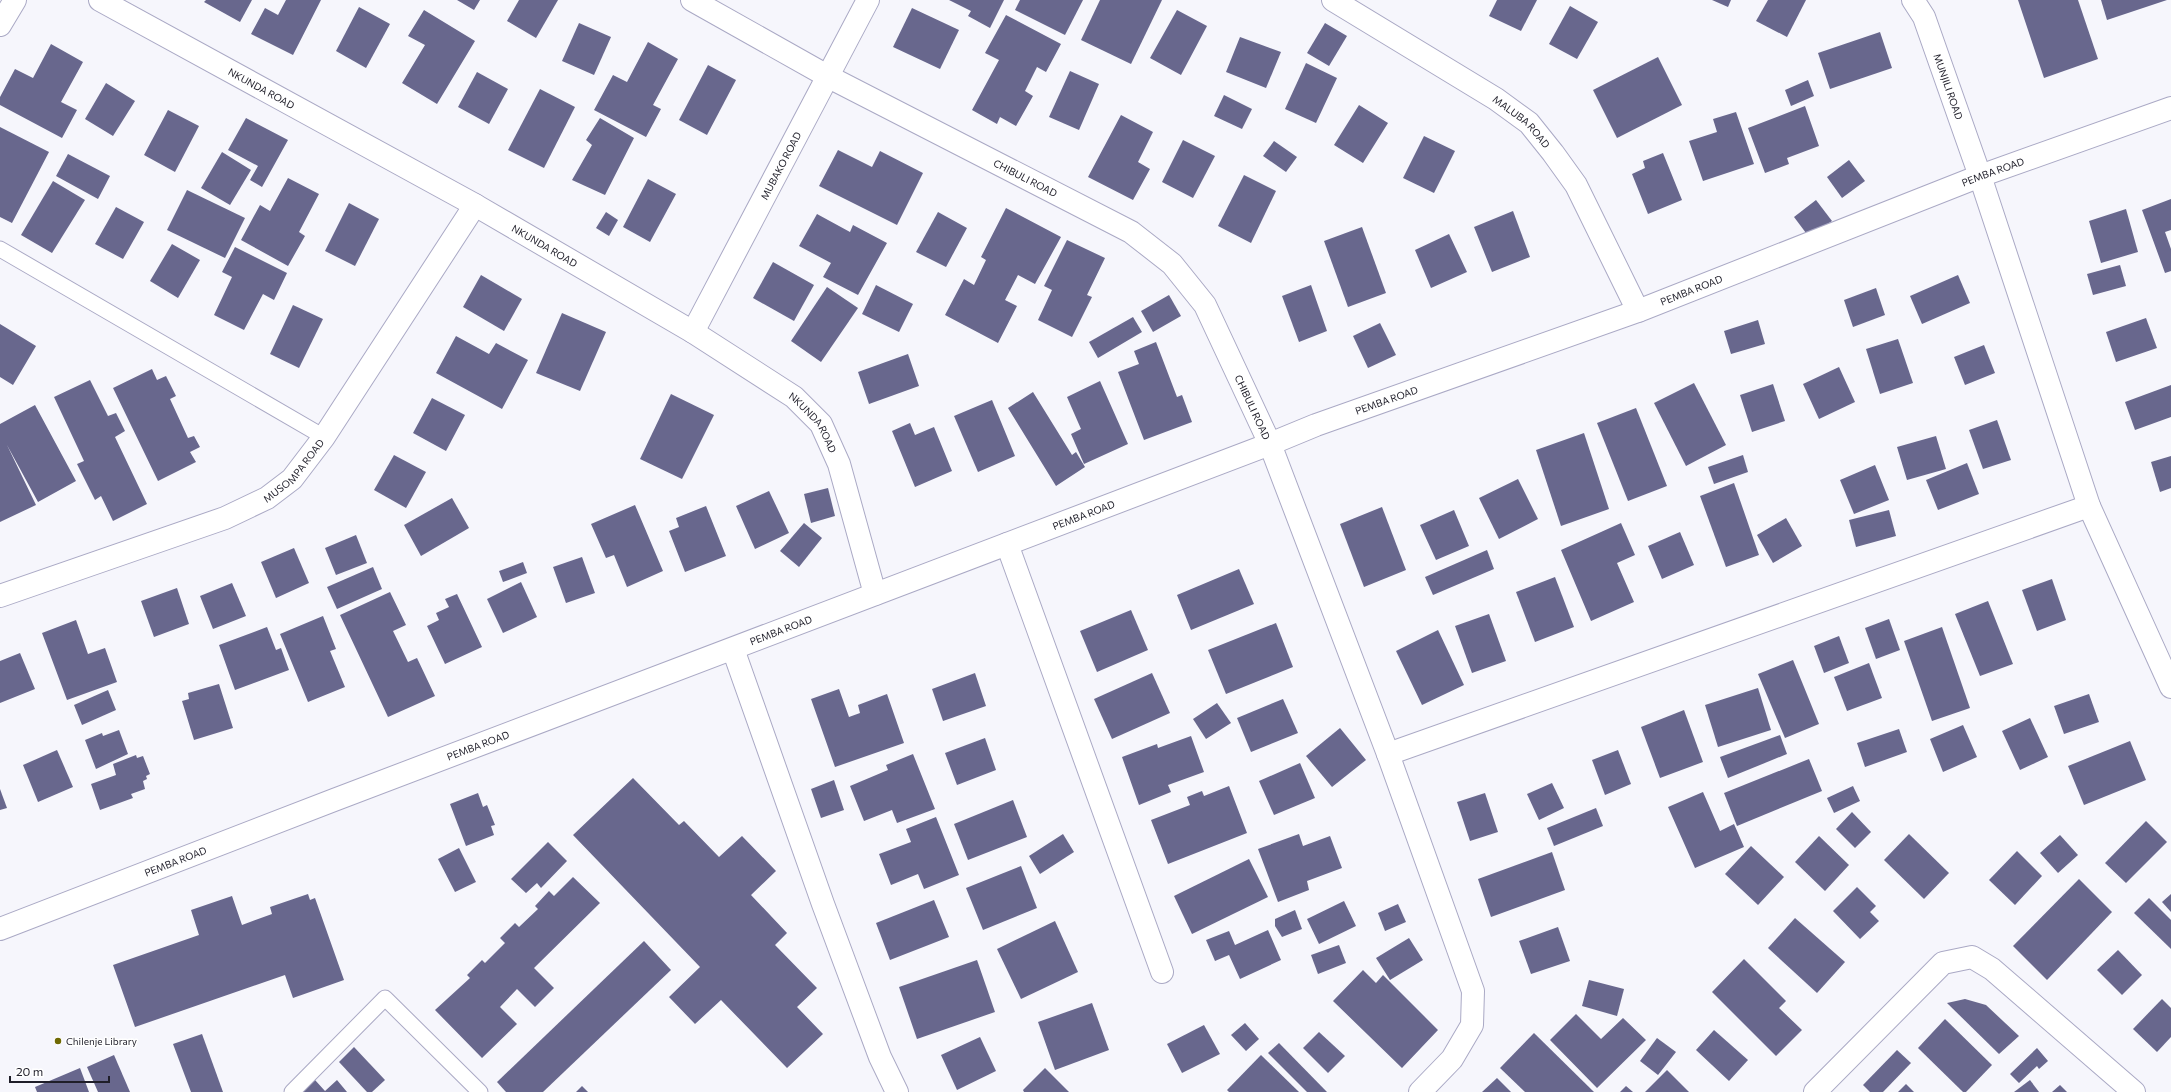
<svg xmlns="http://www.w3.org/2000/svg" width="2171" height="1092" font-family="Commissioner,sans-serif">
<rect width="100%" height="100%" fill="#f6f6fc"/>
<g fill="#68678d">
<path d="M206 0H252L240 22 204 2Z"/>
<path d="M286 0H321L293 55 251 34 265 8 278 15Z"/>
<path d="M457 0H480L474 10Z"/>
<path d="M519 0H558L536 38 507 21Z"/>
<path d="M949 0H1004L990 28 968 16 971 11Z"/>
<path d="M1020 0H1083L1065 35 1015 10Z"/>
<path d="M1100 0H1162L1131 64 1081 40Z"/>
<path d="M1497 0H1537L1521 31 1489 16Z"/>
<path d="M1712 0H1731L1728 7Z"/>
<path d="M1768 0H1806L1787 37 1756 21Z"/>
<path d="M2018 0H2078L2098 59 2044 78Z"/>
<path d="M2101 0H2167L2107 20Z"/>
<path d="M1570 6 1598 22 1577 59 1549 44Z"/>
<path d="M359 7 390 24 366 68 336 51Z"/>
<path d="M912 8 959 30 940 69 893 47Z"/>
<path d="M424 10 475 41 437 104 402 83 425 45 408 36Z"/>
<path d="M1177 10 1207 26 1181 75 1150 58Z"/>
<path d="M1006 15 1061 44 1046 72 1037 67 1025 91 1033 96 1016 126 1000 117 997 124 972 110 999 60 985 53Z"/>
<path d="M579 23 611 37 594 75 562 61Z"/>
<path d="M1325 23 1347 36 1329 66 1307 53Z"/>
<path d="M1880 32 1892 68 1830 89 1818 53Z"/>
<path d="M1240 37 1281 52 1266 88 1226 72Z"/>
<path d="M648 42 678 59 653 105 661 109 646 137 594 110 613 75 627 82Z"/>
<path d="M51 44 83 62 61 102 77 110 62 138 0 105V97L15 69 33 78Z"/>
<path d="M1658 57 1682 105 1617 138 1593 90Z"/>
<path d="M1306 63 1337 78 1316 123 1285 109Z"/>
<path d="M708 65 736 80 707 135 679 120Z"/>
<path d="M1070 71 1099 84 1079 130 1049 117Z"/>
<path d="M477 72 508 89 489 124 458 107Z"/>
<path d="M1808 80 1814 96 1791 106 1785 90Z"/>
<path d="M106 83 135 101 113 136 85 119Z"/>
<path d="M540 89 575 107 544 168 508 150Z"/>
<path d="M1224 95 1252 109 1242 129 1214 116Z"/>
<path d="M1359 105 1388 123 1363 163 1334 145Z"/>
<path d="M1805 106 1819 146 1787 158 1789 164 1765 173 1748 128Z"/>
<path d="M168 110 199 126 175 172 144 155Z"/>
<path d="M1736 112 1754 164 1703 181 1689 141 1717 132 1713 119Z"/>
<path d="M1121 115 1153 132 1138 162 1150 169 1133 200 1088 177Z"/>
<path d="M246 118 288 140 262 187 250 180 258 166 228 150Z"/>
<path d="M600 118 634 138 605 195 572 180 592 145 586 140Z"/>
<path d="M0 127 49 152 12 223 0 217Z"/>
<path d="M1424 136 1455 151 1434 193 1403 178Z"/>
<path d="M1183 140 1215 156 1193 198 1162 182Z"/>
<path d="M1274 141 1297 157 1286 172 1263 156Z"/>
<path d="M838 150 872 167 880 151 923 173 897 225 819 186Z"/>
<path d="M222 152 251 170 230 205 201 188Z"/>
<path d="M1663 153 1682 200 1648 214 1632 174 1645 168 1643 161Z"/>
<path d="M68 154 110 176 98 199 56 176Z"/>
<path d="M1849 160 1865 181 1842 198 1827 177Z"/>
<path d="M1244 175 1276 191 1251 243 1218 226Z"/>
<path d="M288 178 319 194 299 232 305 236 288 266 241 240 260 205 270 211Z"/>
<path d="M648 179 676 194 650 242 623 227Z"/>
<path d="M53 181 85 200 52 253 21 235Z"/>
<path d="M187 190 245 218 225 258 167 230Z"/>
<path d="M2171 199V230L2165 232 2171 249V271L2165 273 2142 210Z"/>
<path d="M1816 200 1832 221 1809 237 1794 217Z"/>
<path d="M349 203 379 219 355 266 325 251Z"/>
<path d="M116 207 144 222 123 259 95 244Z"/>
<path d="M1006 208 1061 237 1035 284 1018 275 1005 300 1017 306 998 343 945 315 964 279 974 285 986 260 981 257Z"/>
<path d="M2126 209 2138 252 2101 263 2089 221Z"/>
<path d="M1513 211 1530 257 1492 272 1474 227Z"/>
<path d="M606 212 618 220 609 236 596 228Z"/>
<path d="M938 212 967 228 946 267 916 252Z"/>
<path d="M817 214 850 232 853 225 887 243 858 295 823 277 831 263 799 246Z"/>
<path d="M1362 227 1386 293 1348 307 1324 241Z"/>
<path d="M1449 234 1467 272 1431 288 1415 250Z"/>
<path d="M1067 240 1105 258 1087 295 1092 297 1072 337 1038 320 1052 290 1044 286Z"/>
<path d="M172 244 200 260 178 298 150 281Z"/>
<path d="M235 247 287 273 274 300 263 294 244 330 214 315 232 277 222 272Z"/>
<path d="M773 262 814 285 794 321 753 298Z"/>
<path d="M2120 265 2126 286 2093 295 2087 274Z"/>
<path d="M481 275 522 299 504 331 463 307Z"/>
<path d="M1958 275 1970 303 1922 324 1910 296Z"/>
<path d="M876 285 913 304 899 332 862 314Z"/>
<path d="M1311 285 1327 331 1299 342 1282 296Z"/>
<path d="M827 287 858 308 821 362 791 341Z"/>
<path d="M1876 288 1885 315 1853 327 1844 300Z"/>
<path d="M1169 295 1181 316 1153 332 1141 311Z"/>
<path d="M293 305 323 319 299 368 270 354Z"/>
<path d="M562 313 606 332 580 391 536 373Z"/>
<path d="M1133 317 1142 332 1098 358 1089 342Z"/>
<path d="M2146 318 2157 348 2116 362 2106 332Z"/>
<path d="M1758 320 1765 344 1731 354 1724 331Z"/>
<path d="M1380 323 1396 355 1368 368 1353 336Z"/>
<path d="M0 324 36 346 13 385 0 377Z"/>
<path d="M456 336 489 354 496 343 528 360 502 409 436 373Z"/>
<path d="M1898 339 1913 383 1880 394 1866 349Z"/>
<path d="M1156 342 1177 397 1182 395 1192 422 1144 440 1118 372 1139 364 1134 351Z"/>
<path d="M1984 345 1995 373 1965 385 1954 357Z"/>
<path d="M908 354 919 386 869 404 858 372Z"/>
<path d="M1839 367 1855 402 1819 419 1803 384Z"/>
<path d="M152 369 157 380 166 376 176 396 170 399 188 438 194 436 200 447 190 452 196 462 158 481 113 388Z"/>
<path d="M90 380 108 416 116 413 125 431 115 437 147 504 113 521 101 496 95 500 77 464 84 461 54 397Z"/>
<path d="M1100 381 1128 444 1084 464 1071 434 1081 429 1067 397Z"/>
<path d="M1694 383 1726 445 1686 466 1654 403Z"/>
<path d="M1773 384 1785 421 1752 432 1740 395Z"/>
<path d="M2171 385V417L2135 430 2125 402Z"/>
<path d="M1033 392 1072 455 1076 452 1085 467 1056 486 1008 408Z"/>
<path d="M671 394 714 415 682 479 640 459Z"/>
<path d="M432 398 465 415 446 451 413 433Z"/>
<path d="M992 400 1015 456 978 472 954 416Z"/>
<path d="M35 405 76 481 38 502 7 445 36 505 0 522V424Z"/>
<path d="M1636 408 1667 486 1628 501 1597 423Z"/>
<path d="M1997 420 2011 460 1983 469 1969 430Z"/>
<path d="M910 423 915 435 934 427 952 471 915 487 892 431Z"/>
<path d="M1584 433 1609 509 1561 526 1536 450Z"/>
<path d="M1936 436 1946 469 1907 480 1897 447Z"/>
<path d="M394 455 426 472 406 508 374 490Z"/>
<path d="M1743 455 1748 472 1714 484 1708 467Z"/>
<path d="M2171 456V488L2160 492 2151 462Z"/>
<path d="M1967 463 1979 494 1938 510 1926 480Z"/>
<path d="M1875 465 1889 500 1854 514 1840 480Z"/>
<path d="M1518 479 1538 519 1499 539 1479 498Z"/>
<path d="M1734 483 1759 555 1726 567 1700 496Z"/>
<path d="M828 488 835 516 811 523 804 494Z"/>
<path d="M769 491 789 533 755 549 736 506Z"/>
<path d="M452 498 469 528 421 556 404 525Z"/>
<path d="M635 505 663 571 627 587 614 555 606 558 591 524Z"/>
<path d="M706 506 726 556 685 572 669 531 679 527 676 518Z"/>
<path d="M1382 507 1406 570 1364 587 1340 524Z"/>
<path d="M1454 510 1469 546 1436 560 1420 525Z"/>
<path d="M1889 510 1896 536 1856 547 1849 520Z"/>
<path d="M1786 518 1802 546 1773 563 1757 535Z"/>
<path d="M804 523 822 538 799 567 780 551Z"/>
<path d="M1621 523 1635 555 1617 563 1634 602 1591 621 1561 550Z"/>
<path d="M1680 532 1694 565 1662 579 1648 546Z"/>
<path d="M356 535 367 563 336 575 325 548Z"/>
<path d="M294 548 309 583 276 598 261 562Z"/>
<path d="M1487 550 1494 569 1433 595 1425 577Z"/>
<path d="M582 557 595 593 566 603 553 567Z"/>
<path d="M523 562 527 573 503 582 499 571Z"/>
<path d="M373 567 382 589 337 609 327 587Z"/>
<path d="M1239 569 1254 604 1191 630 1177 595Z"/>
<path d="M1555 577 1574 627 1535 642 1516 592Z"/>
<path d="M2052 579 2066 620 2037 631 2022 590Z"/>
<path d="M521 582 537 617 503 633 487 599Z"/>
<path d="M232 583 246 616 213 629 200 596Z"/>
<path d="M177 588 189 624 154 637 141 601Z"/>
<path d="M390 592 406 625 393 631 408 662 417 658 435 696 388 717 340 615Z"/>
<path d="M457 594 482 647 445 664 427 626 439 620 436 613 449 607 445 599Z"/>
<path d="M1988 601 2013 664 1980 676 1955 614Z"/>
<path d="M1131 610 1148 650 1097 672 1080 631Z"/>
<path d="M1489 614 1506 661 1472 673 1455 626Z"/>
<path d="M323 616 336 649 330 651 345 687 308 702 280 634Z"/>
<path d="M1889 619 1900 650 1876 659 1865 628Z"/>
<path d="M76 620 88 654 105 648 117 682 67 700 42 633Z"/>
<path d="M1276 623 1293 667 1226 694 1208 650Z"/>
<path d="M267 627 276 650 281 648 289 670 235 690 219 645Z"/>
<path d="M1942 627 1970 708 1932 721 1904 641Z"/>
<path d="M1438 630 1464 685 1422 705 1396 651Z"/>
<path d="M1839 636 1849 663 1824 673 1814 646Z"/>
<path d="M20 653 35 689 0 703V661Z"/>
<path d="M1793 660 1819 724 1785 738 1758 674Z"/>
<path d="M1869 663 1882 698 1847 711 1834 677Z"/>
<path d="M975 673 986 706 943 721 932 689Z"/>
<path d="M1152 673 1170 713 1112 739 1094 699Z"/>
<path d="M219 684 233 728 194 740 182 701 189 699 188 693Z"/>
<path d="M1758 688 1771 730 1718 747 1705 705Z"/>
<path d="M839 689 849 717 860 713 858 705 887 694 904 743 835 767 811 699Z"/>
<path d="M108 690 116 710 82 725 74 705Z"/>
<path d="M2089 694 2099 722 2064 734 2054 706Z"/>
<path d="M1283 699 1298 733 1251 752 1237 718Z"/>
<path d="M1217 703 1231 723 1206 739 1193 719Z"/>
<path d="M1684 710 1703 762 1660 778 1641 727Z"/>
<path d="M2030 718 2048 757 2020 770 2002 731Z"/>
<path d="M1963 725 1977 757 1943 772 1930 739Z"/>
<path d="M1340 728 1366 760 1332 787 1306 756Z"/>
<path d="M1899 729 1907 752 1865 767 1857 743Z"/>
<path d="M119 730 128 754 96 769 85 740 102 733 103 736Z"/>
<path d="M1780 735 1787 754 1728 778 1720 757Z"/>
<path d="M1191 736 1204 772 1168 785 1171 792 1139 805 1122 757 1157 744 1158 748Z"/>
<path d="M985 738 996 770 957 785 945 753Z"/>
<path d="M2130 741 2146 780 2084 805 2068 766Z"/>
<path d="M57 750 73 787 38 802 23 765Z"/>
<path d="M1618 750 1631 784 1605 795 1592 760Z"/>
<path d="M913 754 935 809 897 823 892 810 864 821 850 786 888 770 886 765Z"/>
<path d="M136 755 137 758 143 756 150 774 146 776 147 779 143 781 145 789 131 794 133 798 100 810 91 784 116 775 113 764Z"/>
<path d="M1809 759 1822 791 1737 826 1724 793Z"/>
<path d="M1300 763 1315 798 1274 815 1259 781Z"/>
<path d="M633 778 679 825 684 821 719 857 742 836 776 871 751 895 787 933 775 945 817 988 797 1007 823 1034 787 1068 721 1000 695 1024 669 997 700 967 573 835Z"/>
<path d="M834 780 844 810 821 818 811 789Z"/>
<path d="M1552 783 1564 808 1539 820 1527 794Z"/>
<path d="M1229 786 1247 833 1168 864 1151 820 1190 805 1187 797 1202 791 1204 796Z"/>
<path d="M1853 786 1860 801 1834 813 1827 798Z"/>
<path d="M0 789 7 808 0 810Z"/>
<path d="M1703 792 1720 831 1734 824 1744 847 1695 868 1668 807Z"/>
<path d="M478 793 483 807 487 805 495 825 491 826 494 835 466 846 450 804Z"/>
<path d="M1485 793 1498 832 1470 841 1457 802Z"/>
<path d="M1013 800 1027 837 968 860 954 824Z"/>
<path d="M1596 808 1603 826 1554 846 1547 828Z"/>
<path d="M1852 812 1871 832 1855 848 1836 829Z"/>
<path d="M936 817 959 875 924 889 918 874 891 885 879 854 911 842 906 829Z"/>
<path d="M2146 821 2167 842 2126 883 2105 863Z"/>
<path d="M1063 834 1074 852 1040 874 1029 856Z"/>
<path d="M1299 834 1303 846 1330 836 1342 868 1307 881 1309 890 1278 902 1258 849Z"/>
<path d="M1909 834 1949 873 1924 899 1884 860Z"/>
<path d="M2060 835 2078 855 2058 873 2040 853Z"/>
<path d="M1819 836 1849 865 1825 891 1795 862Z"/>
<path d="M548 842 567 861 541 888 537 883 526 893 511 879Z"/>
<path d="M1751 846 1784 877 1758 905 1725 874Z"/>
<path d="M459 848 476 882 455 892 438 859Z"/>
<path d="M2017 851 2042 876 2015 905 1989 880Z"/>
<path d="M1552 852 1565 890 1491 917 1478 879Z"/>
<path d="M1249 859 1268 897 1192 934 1174 896Z"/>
<path d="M1021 866 1037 908 983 930 966 888Z"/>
<path d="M573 877 600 903 534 968 554 988 535 1007 517 989 500 1007 517 1024 482 1058 435 1010 470 978 467 975 482 960 485 963 505 943 500 938 515 923 519 927 538 909 535 906 549 891 554 896Z"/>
<path d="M2079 879 2112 912 2047 980 2013 946Z"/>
<path d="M1857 887 1876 906 1870 912 1879 921 1860 939 1833 911Z"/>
<path d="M308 894 310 900 315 898 344 980 293 998 285 975 135 1027 113 965 199 935 191 910 232 896 242 925 272 914 270 907Z"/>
<path d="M2171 894V912L2162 902Z"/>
<path d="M2149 898 2171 920V949L2134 913Z"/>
<path d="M934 900 949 937 890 960 876 923Z"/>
<path d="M1344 901 1356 926 1319 944 1307 919Z"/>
<path d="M1398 904 1406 922 1385 931 1378 913Z"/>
<path d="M1295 910 1302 929 1282 937 1275 926V919Z"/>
<path d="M1795 918 1845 962 1817 993 1768 948Z"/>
<path d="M1055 921 1078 972 1021 999 997 949Z"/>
<path d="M1558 927 1570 961 1531 974 1519 941Z"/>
<path d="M1268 930 1281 960 1240 979 1229 955 1215 961 1206 940 1229 931 1235 945Z"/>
<path d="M1409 938 1423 960 1390 980 1376 958Z"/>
<path d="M644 941 671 970 543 1092H506L497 1082Z"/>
<path d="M1339 945 1346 963 1318 974 1311 955Z"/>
<path d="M2118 950 2142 975 2122 995 2097 970Z"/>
<path d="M1744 959 1786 1001 1779 1008 1802 1030 1776 1056 1712 992Z"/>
<path d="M977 960 995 1012 917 1039 899 987Z"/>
<path d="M1363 970 1376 983 1383 975 1438 1030 1402 1068 1333 1001Z"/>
<path d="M1589 980 1624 989 1617 1016 1582 1006Z"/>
<path d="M1965 999 1986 1005 2019 1036 1999 1054 1947 1003Z"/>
<path d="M2162 999 2171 1008V1037L2157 1052 2133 1029Z"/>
<path d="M1092 1003 1109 1050 1055 1070 1038 1022Z"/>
<path d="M1576 1014 1601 1039 1623 1018 1646 1040 1597 1088 1550 1040Z"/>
<path d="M1945 1019 1992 1065 1966 1092H1963L1918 1048Z"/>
<path d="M1245 1023 1259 1039 1246 1051 1231 1035Z"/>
<path d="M1204 1025 1220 1054 1182 1073 1167 1044Z"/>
<path d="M1714 1030 1748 1060 1729 1081 1696 1050Z"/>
<path d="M1319 1032 1345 1056 1328 1073 1303 1048Z"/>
<path d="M1534 1033 1594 1092H1525L1500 1068Z"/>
<path d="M202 1034 223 1092H191L173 1044Z"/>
<path d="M980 1037 996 1071 957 1090 941 1055Z"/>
<path d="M1657 1038 1676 1052 1658 1075 1640 1061Z"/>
<path d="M1279 1043 1327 1092H1307L1268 1053Z"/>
<path d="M354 1047 385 1080 372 1092H367L339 1062Z"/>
<path d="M2037 1048 2048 1061 2039 1069 2037 1066 2019 1083 2010 1074Z"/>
<path d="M1897 1050 1911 1063 1883 1092H1870L1863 1085Z"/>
<path d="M114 1055 130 1092H98L87 1067Z"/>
<path d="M1261 1055 1299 1092H1229L1227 1090Z"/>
<path d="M80 1068 89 1092H37L35 1087Z"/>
<path d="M1045 1068 1069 1092H1024L1023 1090Z"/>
<path d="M1667 1070 1689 1092H1645Z"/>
<path d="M1497 1078 1511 1092H1482Z"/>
<path d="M315 1080 325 1091 337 1080 347 1092H302Z"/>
<path d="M2030 1080 2039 1092H2014Z"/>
<path d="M1906 1084 1914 1092H1898Z"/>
<path d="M2060 1085 2067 1092H2052Z"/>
<path d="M582 1086 588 1092H576Z"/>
<path d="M1626 1086 1633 1092H1620Z"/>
</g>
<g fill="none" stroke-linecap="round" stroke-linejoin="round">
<defs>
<g id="lane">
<path d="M0 249 324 437"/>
<path d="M292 1092 385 998 480 1092"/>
</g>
<g id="street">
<path id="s1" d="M100 0 475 205 693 332 794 397 821 424 839 464 875 594"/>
<path id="s2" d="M692 0 829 77 1131 232 1172 264 1205 305 1270 444 1388 754 1473 991 1472 1025 1452 1059 1420 1092"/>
<path id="s3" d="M1333 0 1496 99 1529 123 1553 153 1576 185 1638 311"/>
<path id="s4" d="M1913 0 1924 17 1980 176 2089 506 2171 687"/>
<path d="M0 25 15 0"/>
<path id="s5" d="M693 332 868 0"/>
<path d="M1007 544 1162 972"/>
<path id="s6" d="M0 596 225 518 267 498 292 479 324 437 475 205"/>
<path d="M733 649 823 904 880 1057 897 1092"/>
<path d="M1388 754 2089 506"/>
<path d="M1815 1092 1943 963 1972 957 1992 969 2134 1092"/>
</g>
<g id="secondary">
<path id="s7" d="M0 929 334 800 1270 444 1316 425 1638 311 1980 176 2171 108"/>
</g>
</defs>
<use href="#lane" stroke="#aaa9c5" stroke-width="17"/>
<use href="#street" stroke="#aaa9c5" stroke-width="24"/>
<use href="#secondary" stroke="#aaa9c5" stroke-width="24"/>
<use href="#lane" stroke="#fff" stroke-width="15"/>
<use href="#street" stroke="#fff" stroke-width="22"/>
<use href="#secondary" stroke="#fff" stroke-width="22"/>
</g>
<circle fill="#6f6903" stroke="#fff" stroke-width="1.5" cx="58" cy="1041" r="4"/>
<g text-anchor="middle" stroke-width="3" stroke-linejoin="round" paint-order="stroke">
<g font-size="10" fill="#1f1e29" stroke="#fff">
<text dy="4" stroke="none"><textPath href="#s4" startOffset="94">MUNJILI ROAD</textPath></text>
<text dy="4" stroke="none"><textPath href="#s1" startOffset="184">NKUNDA ROAD</textPath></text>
<text dy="4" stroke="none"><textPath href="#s3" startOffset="225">MALUBA ROAD</textPath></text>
<text dy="4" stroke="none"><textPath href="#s5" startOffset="188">MUBAKO ROAD</textPath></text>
<text dy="4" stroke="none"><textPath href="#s7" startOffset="2132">PEMBA ROAD</textPath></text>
<text dy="4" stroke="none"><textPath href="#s2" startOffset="378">CHIBULI ROAD</textPath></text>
<text dy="4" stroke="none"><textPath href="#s1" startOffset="508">NKUNDA ROAD</textPath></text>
<text dy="4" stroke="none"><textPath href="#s7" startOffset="1808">PEMBA ROAD</textPath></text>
<text dy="4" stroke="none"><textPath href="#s7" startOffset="1484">PEMBA ROAD</textPath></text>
<text dy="4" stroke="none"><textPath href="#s2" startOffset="714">CHIBULI ROAD</textPath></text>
<text dy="4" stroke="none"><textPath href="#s1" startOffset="832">NKUNDA ROAD</textPath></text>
<text dy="4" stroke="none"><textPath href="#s6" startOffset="323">MUSOMPA ROAD</textPath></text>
<text dy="4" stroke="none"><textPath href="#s7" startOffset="1160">PEMBA ROAD</textPath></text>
<text dy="4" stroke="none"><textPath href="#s7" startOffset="836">PEMBA ROAD</textPath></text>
<text dy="4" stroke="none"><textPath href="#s7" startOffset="512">PEMBA ROAD</textPath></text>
<text dy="4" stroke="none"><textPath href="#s7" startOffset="188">PEMBA ROAD</textPath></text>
</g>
<g font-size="10" fill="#1f1e29" stroke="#fff" text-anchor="start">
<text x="66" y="1045">Chilenje Library</text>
</g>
</g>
<path d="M10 1076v6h99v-6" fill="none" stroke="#1f1e29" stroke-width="2"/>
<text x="16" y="1076" font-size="12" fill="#1f1e29" stroke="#ffffff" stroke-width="3" paint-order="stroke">20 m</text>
</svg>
